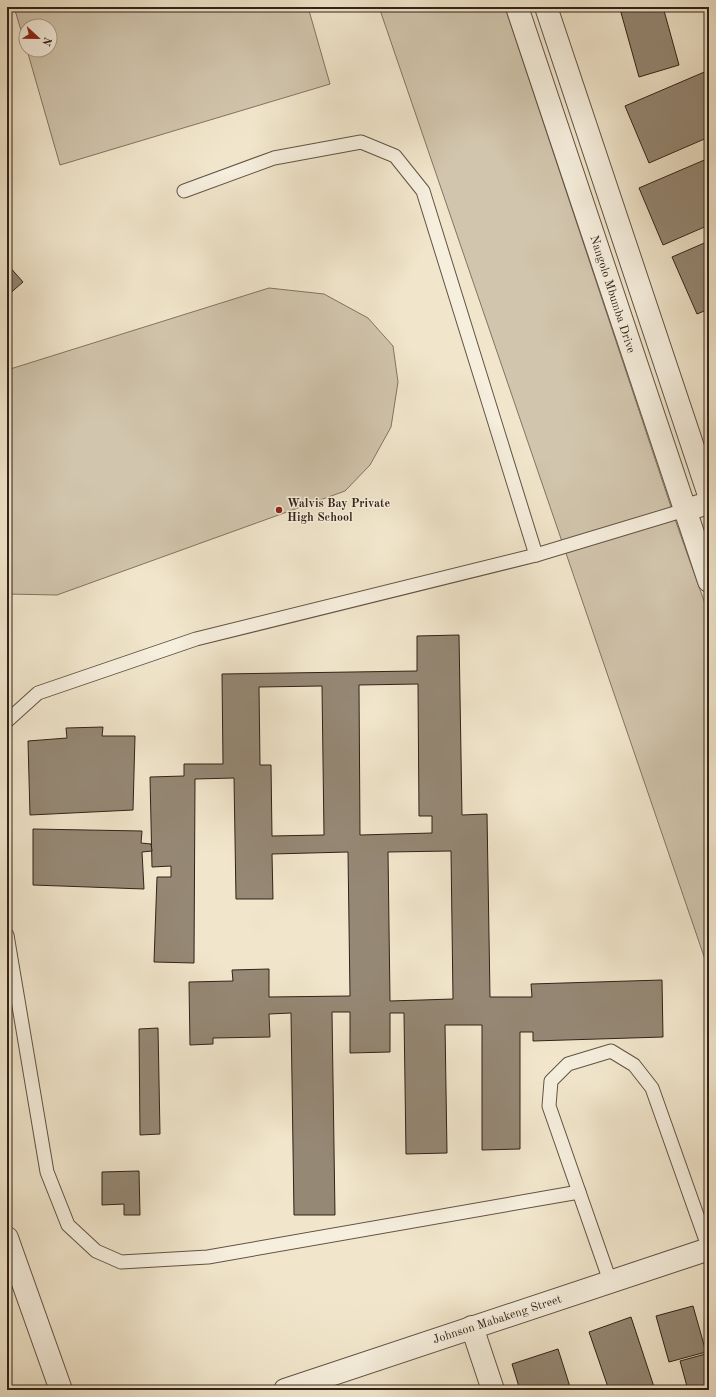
<svg xmlns="http://www.w3.org/2000/svg" width="716" height="1397" font-family="'Old Standard TT',serif">
<rect width="100%" height="100%" fill="#f1e6cc"/>
<filter id="stains"><feTurbulence type="fractalNoise" baseFrequency=".005" numOctaves="4"/><feColorMatrix values="0 0 0 0 .2 0 0 0 0 .09 0 0 0 0 .02 0 0 0 .5 -.17"/></filter>
<radialGradient id="worn" r=".72"><stop offset=".6" stop-color="#630" stop-opacity="0"/><stop offset="1" stop-color="#630" stop-opacity=".3"/></radialGradient>
<g fill="#d1c5ad" stroke="#827462">
<path d="M14 7H308L330 84 60 165 27 50H50V26H26V47Z"/>
<path d="M379 7H505L677 525 709 615V971Z"/>
<path d="M269 288 324 294 368 318 393 346 398 382 391 427 370 465 345 491 57 595 7 594V370Z"/>
</g>
<g fill="#958875" stroke="#322217" fill-rule="evenodd">
<path d="M626 7H663L679 65 639 77 620 9Z"/>
<path d="M709 70V137L649 163 625 106Z"/>
<path d="M709 158V225L663 245 639 188Z"/>
<path d="M709 241V309L697 314 672 257Z"/>
<path d="M7 264 23 282 7 296Z"/>
<path d="M459 635 462 815 487 814 490 997H532L531 984 662 980 663 1037 533 1041V1032H520V1149L482 1150V1025H445L447 1153 406 1154 404 1013H390V1052L350 1053V1012H332L335 1215H294L291 1013 269 1014 270 1037 213 1038V1044L190 1045 189 982 233 981 232 970 269 969V997L350 996 348 852 272 854 273 899H236L234 778 195 779 194 963 154 962 157 877H171V866L152 867 150 777 184 776V764H223L222 674 417 671V636ZM418 684 419 816H432V833L360 835 359 685ZM322 686 324 835 272 836 271 765H260L259 687ZM451 851 453 999 390 1001 388 852Z"/>
<path d="M103 727 102 736H135L133 810 30 815 28 741 67 738 66 728Z"/>
<path d="M33 829 142 831 141 843 151 844 152 851 142 852 144 889 33 885Z"/>
<path d="M158 1028 160 1134 140 1135 139 1029Z"/>
<path d="M139 1171 140 1215H124V1204L102 1205V1172Z"/>
<path d="M693 1306 706 1352 669 1362 656 1316Z"/>
<path d="M631 1317 655 1390H609L589 1332Z"/>
<path d="M558 1349 571 1390H520L512 1364Z"/>
<path d="M709 1353V1390H688L680 1361Z"/>
</g>
<g fill="none" stroke-linecap="round" stroke-linejoin="round">
<defs>
<g id="service">
<path d="M184 191 274 158 361 142 395 156 423 191 536 555"/>
<path d="M7 721 38 693 196 639 536 555 685 510"/>
<path d="M7 935 47 1172 68 1225 96 1251 121 1262 208 1257 579 1192"/>
<path d="M610 1281 549 1106 551 1081 568 1064 611 1051 634 1065 652 1088 709 1249"/>
</g>
<g id="minor">
<path d="M685 510 709 503"/>
<path d="M7 1238 61 1390"/>
<path d="M472 1327 493 1390"/>
<path d="M285 1390 709 1249"/>
</g>
<g id="tertiary">
<path d="M517 7 709 581"/>
<path d="M546 7 709 495"/>
</g>
</defs>
<use href="#service" stroke="#625344" stroke-width="15"/>
<use href="#minor" stroke="#625344" stroke-width="24"/>
<use href="#tertiary" stroke="#625344" stroke-width="24"/>
<use href="#service" stroke="#f6efde" stroke-width="13"/>
<use href="#minor" stroke="#f6efde" stroke-width="22"/>
<use href="#tertiary" stroke="#f6efde" stroke-width="22"/>
</g>
<circle fill="#8f2418" stroke="#f6efde" stroke-width="1.5" cx="279" cy="510" r="4"/>
<g text-anchor="middle" stroke-width="3" stroke-linejoin="round" paint-order="stroke">
<g font-size="12" fill="#322217" stroke="#f6efde">
<text transform="translate(613 294) rotate(72)" y="4">Nangolo Mbumba Drive</text>
<text transform="translate(497 1319) rotate(-18)" y="4">Johnson Mabakeng Street</text>
</g>
<g font-size="12" font-weight="bold" fill="#322217" stroke="#f6efde" text-anchor="start">
<text x="287" y="507">Walvis Bay Private<tspan x="287" dy="14">High School</tspan></text>
</g>
</g>
<rect width="716" height="1397" fill="none" stroke="#f1e6cc" stroke-width="24"/>
<rect x="8" y="8" width="700" height="1381" fill="none" stroke="#322217" stroke-width="2"/>
<rect x="12" y="12" width="692" height="1373" fill="none" stroke="#322217"/>
<g transform="translate(38 38) rotate(112)"><circle r="19" fill="#f6efde" stroke="#a89d8e"/>
<path d="M0-3L7 15L0 10L-7 15Z" fill="#8f2418"/>
<text y="-6" font-size="11" font-weight="bold" text-anchor="middle" fill="#322217">N</text>
</g>
<rect width="100%" height="100%" filter="url(#stains)"/>
<rect width="100%" height="100%" fill="url(#worn)"/>
</svg>
